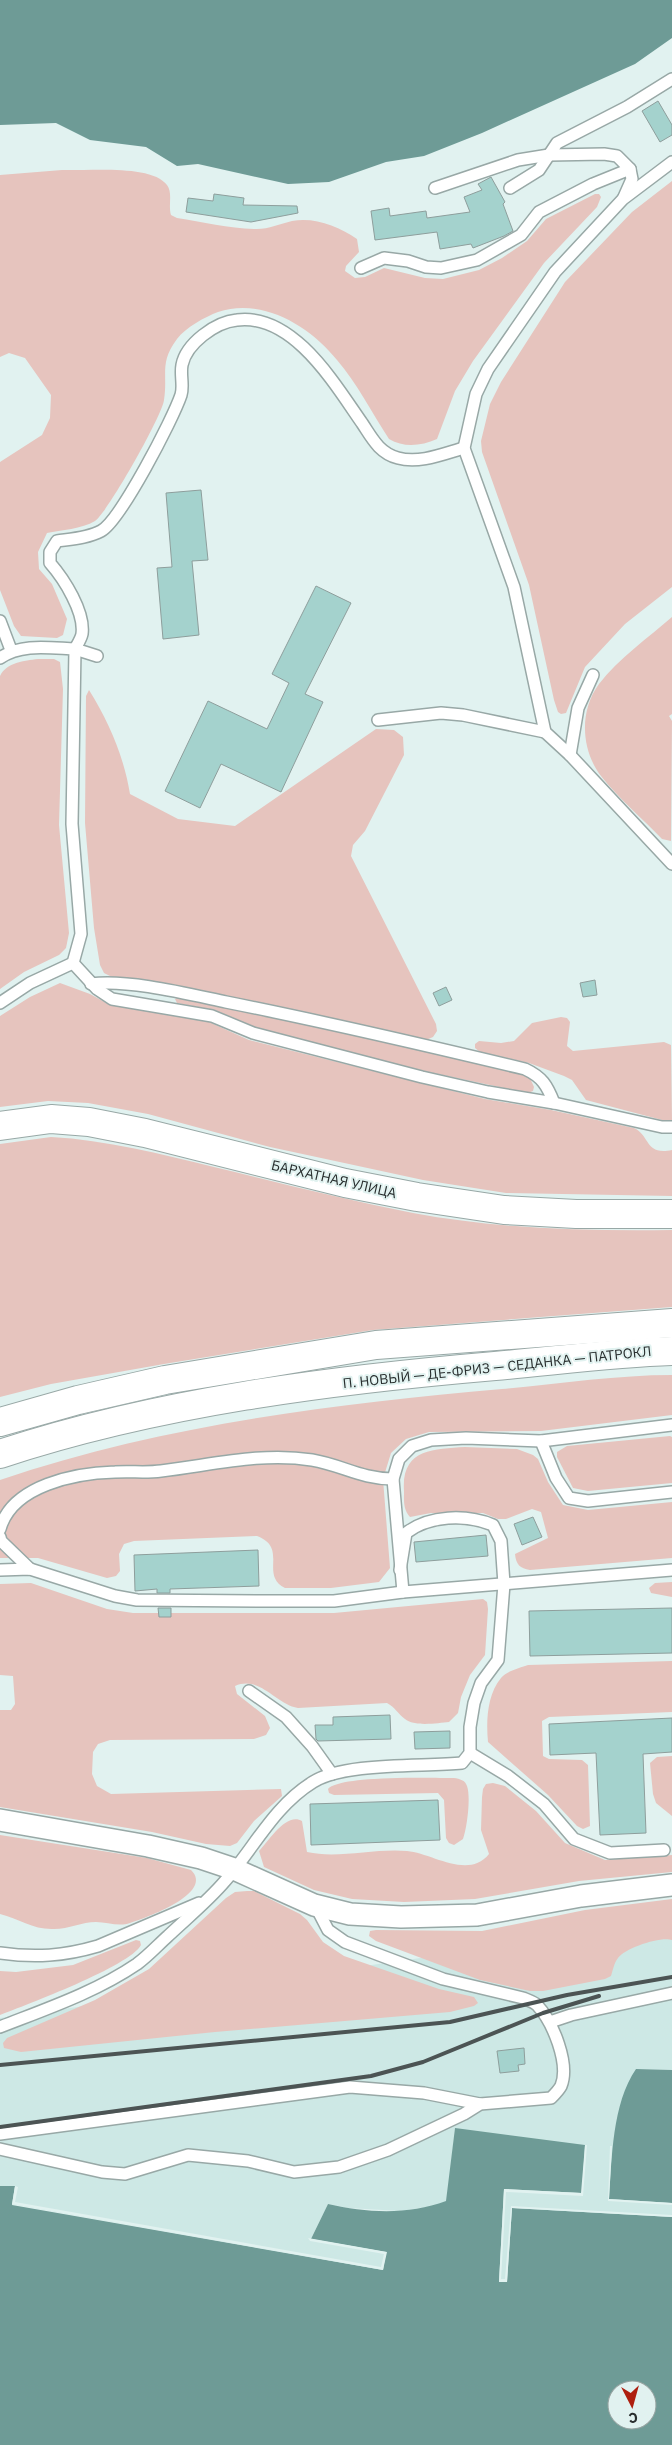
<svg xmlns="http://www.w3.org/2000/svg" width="672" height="2445" font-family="'IBM Plex Sans',sans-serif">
<rect width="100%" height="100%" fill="#e1f2f0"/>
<path fill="#cde8e5" d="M672 1922V2070L636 2069 609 2199 672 2203V2217L512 2208 507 2282H499L504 2189 581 2193 455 2128 447 2201 430 2207 400 2211 348 2208 328 2204 311 2239 387 2252 383 2270 12 2204 15 2187 0 2186V2018Z"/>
<g fill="#e6c4be">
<path d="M62 170C87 171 152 164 167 185 173 193 168 205 171 215L177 218C202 222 229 228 254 229 267 230 279 224 292 221 315 217 338 226 357 239L359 252 346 266 345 271 355 278 365 277 384 268 425 278 443 279 479 270 502 258 527 241 546 219 595 194H599L601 197 597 207 544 263 473 361 455 391 437 439C421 446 404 448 389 439 372 413 357 383 337 360 310 326 262 297 218 312 205 317 186 327 177 339 159 363 168 374 164 400 162 416 108 512 95 521 82 529 61 530 47 533L38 552 39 569 52 584 67 619 63 635 57 638 21 636 14 626 0 590V462L42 435 50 418 51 395 25 358 9 353 0 357V175Z"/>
<path d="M672 181V587L625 624 585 667 566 713 561 714 558 712 554 700 529 585 482 452 481 441 490 404 501 382 565 282 632 212Z"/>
<path d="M672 617V714L669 716 672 721 671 841 662 839C642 818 619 799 601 776 581 750 579 711 599 684 619 658 648 638 672 617Z"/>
<path d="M38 659H54L60 662 63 689 59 825 69 933 66 948 59 955 24 972 0 989V676C7 662 24 661 38 659Z"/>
<path d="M89 690C109 722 124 757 130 794L178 819 235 826 376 729 394 730 403 737 404 755 365 831 353 845 351 856 436 1024 437 1031 433 1037 426 1040C323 1016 219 993 114 978L104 973 100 965 94 928 85 823 86 696Z"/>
<path d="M60 983 90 994 110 1005 209 1022 249 1040 485 1099 551 1110 634 1128C650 1135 645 1156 672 1150V1196L506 1193 423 1180 349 1164 270 1147 148 1114 88 1103 48 1101 0 1107V1016L30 997Z"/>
<path d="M179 997 330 1028 522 1074 530 1078 534 1087 533 1091 528 1093 424 1071 254 1027 215 1010 177 1003 175 999Z"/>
<path d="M561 1017 567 1018 570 1022 567 1046 573 1051 664 1042 671 1045 672 1121 662 1120 586 1100 572 1080 564 1076 529 1063 480 1052 475 1048V1044L479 1041 501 1043 514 1041 532 1023Z"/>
<path d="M51 1137C107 1140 160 1154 214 1167 280 1183 346 1200 413 1213 499 1229 585 1231 672 1230V1307L373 1330 164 1364 51 1384 0 1397V1144Z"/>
<path d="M672 1375V1415L541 1431 429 1432 406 1439 391 1453 383 1479 390 1568 379 1582 331 1588H285C259 1575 289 1548 257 1536L134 1541 124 1544 119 1554 120 1571 116 1576 107 1578 38 1558H0V1480C161 1425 333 1404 502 1389 558 1384 616 1375 672 1375Z"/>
<path d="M670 1436 672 1437V1483L588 1491 573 1488 557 1457V1452L567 1446Z"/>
<path d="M465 1447 517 1449 533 1455 538 1459 548 1482 563 1505 588 1510 672 1502V1558L530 1570C520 1568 516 1565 515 1554L548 1538 541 1512 532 1509 506 1519H498L483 1513H431L410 1517C403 1509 404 1501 404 1491 401 1449 433 1449 465 1447Z"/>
<path d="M672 1582V1597L651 1593 649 1588 655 1583Z"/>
<path d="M31 1583 107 1609 133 1613H334L483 1599 487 1602 488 1609 485 1655 470 1675 461 1697 458 1713 449 1722C438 1723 414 1727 405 1719 398 1714 395 1707 387 1703L298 1708C275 1704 260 1675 235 1686L237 1694 265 1716 270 1728 266 1735 254 1739 110 1740 98 1744 93 1752 92 1774 97 1786 111 1794 281 1789 282 1796 254 1821 237 1843 230 1846 206 1844 152 1832 0 1807V1710H11L15 1704 13 1676 0 1675V1584Z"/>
<path d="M672 1661V1712L549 1717 542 1721 543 1756 549 1759 582 1760 588 1765 590 1826 583 1829 577 1826 548 1795 488 1742C486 1721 487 1695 501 1678 506 1671 520 1668 528 1665Z"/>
<path d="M672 1756V1816L656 1803 653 1794 650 1763 657 1757Z"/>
<path d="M454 1778C460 1779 465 1780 467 1786 471 1797 467 1828 463 1839L454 1845 449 1843 446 1838 444 1800 438 1793 334 1795 329 1793 328 1789C340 1775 433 1778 454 1778Z"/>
<path d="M493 1783 505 1786 536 1811 565 1843 605 1860 672 1855V1872L579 1881 475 1899 404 1902 352 1899 314 1890 264 1867 259 1851C269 1841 286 1812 302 1821L307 1852C338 1859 375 1848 407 1851 432 1853 468 1880 489 1854L481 1830 482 1797 483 1789 486 1784Z"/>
<path d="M0 1835 147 1858 191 1870C215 1893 146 1918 130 1923 119 1927 107 1922 96 1922 82 1922 69 1929 54 1929 34 1930 19 1919 0 1914Z"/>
<path d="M247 1891H254L300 1914 307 1920 323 1942 344 1956 439 1989 474 1997 478 2003 474 2006 450 2012 215 2032 21 2052 4 2048 3 2043 7 2038 95 2000 149 1969 226 1898 235 1892Z"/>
<path d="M672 1899V1940C661 1936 625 1948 618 1958 614 1963 613 1970 611 1976L605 1979 543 1991H530L480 1980 376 1941 369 1936 370 1931 376 1930 482 1931 585 1910Z"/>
<path d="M136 1940 140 1941 141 1945C130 1966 26 2005 0 2015V1971L16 1972 73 1965Z"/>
</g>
<g fill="#6e9b96" fill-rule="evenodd">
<path d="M0 0H672V38L635 64 482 133 424 156 386 162 329 182 288 184 198 164 177 166 146 147 90 140 56 123 0 125Z"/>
<path d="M636 2069 672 2070V2203L609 2199C612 2158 612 2104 636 2069Z"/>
<path d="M455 2128 585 2145 582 2193 504 2189 499 2282H507L512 2208 672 2217V2445H0V2186H15L12 2205 383 2270 386 2252 311 2239 328 2204C367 2213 409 2215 446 2201ZM617 2390H647V2420H617Z"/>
</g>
<g fill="#e1f2f0">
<path d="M585 2145H587L583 2196 506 2192 501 2279H505L511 2206 672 2215V2217L512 2208 507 2282H499L504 2189 581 2193Z"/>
<path d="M610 2146H612L609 2199 672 2203V2205L608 2201Z"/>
<path d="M15 2186 18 2187 15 2202 381 2267 384 2254 310 2241 308 2238 387 2252 383 2270 12 2204Z"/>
</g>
<g fill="#a4d2cd" stroke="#8e9e9c">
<path d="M658 101 672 125V135L660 142 642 111Z"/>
<path d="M491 177 505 202 503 204 513 231 504 236 473 248 471 244 440 249 437 232 375 240 371 211 389 208 390 216 426 211 427 218 470 212 464 197 482 190 478 184Z"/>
<path d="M214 194 244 198 243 205 297 206 298 213 251 222 186 212 188 198 213 201Z"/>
<path d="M201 490 208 560 192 561 199 635 163 639 157 568 172 567 166 493Z"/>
<path d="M316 586 351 603 305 694 323 702 281 792 221 764 200 808 165 791 208 701 267 729 289 683 272 674Z"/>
<path d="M595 980 597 995 583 997 580 983Z"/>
<path d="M446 987 452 1000 439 1006 433 993Z"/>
<path d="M533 1517 542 1537 522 1545 514 1524Z"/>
<path d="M486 1535 488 1556 416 1562 414 1542Z"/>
<path d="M258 1550 259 1586 170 1589V1593H157V1589L135 1591 134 1555Z"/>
<path d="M158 1608H171V1617H159Z"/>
<path d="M672 1608V1653L530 1656 529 1611Z"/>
<path d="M390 1715 391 1739 318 1741 316 1739 315 1725H333V1717Z"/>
<path d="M672 1718V1752L643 1754 646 1833 600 1835 596 1753 550 1755 549 1724Z"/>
<path d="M450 1731V1748L415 1749 414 1732Z"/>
<path d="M438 1800 440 1840 311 1845 310 1804Z"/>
<path d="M524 2048 525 2064 518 2065 519 2071 500 2073 497 2051Z"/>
</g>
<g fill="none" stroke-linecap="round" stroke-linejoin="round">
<defs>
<g id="service">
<path d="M672 162 623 199 555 272 488 369 476 394 464 448 514 587 545 732 570 755 672 864"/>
<path d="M435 188 518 160 549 155 604 154 617 156 630 169"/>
<path d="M510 188 539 170 557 143 627 107 672 79"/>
<path d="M361 268 384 258 408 261 426 267 441 268 477 260 521 235 539 212 593 184 630 169 632 179 624 197"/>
<path d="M0 621 11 650"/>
<path d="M97 656 75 649C77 645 81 639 82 634 85 612 64 579 50 563V552L57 541C71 539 88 538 101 531 120 521 173 419 181 395 184 386 180 375 182 365 186 344 215 322 237 320 293 313 334 383 362 423 372 438 379 453 398 458 419 464 443 454 464 448"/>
<path d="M0 658C21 643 50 648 75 649L72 824 81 934 73 963"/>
<path d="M378 720 441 713 463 715 545 732"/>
<path d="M570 755 578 708 593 675"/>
<path d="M91 984C128 979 188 994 226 1002 326 1022 425 1045 525 1069 542 1077 547 1085 554 1103"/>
<path d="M0 1003 30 983 73 963 97 989 112 999 212 1016 253 1033 422 1077 488 1092 554 1103 662 1127H672"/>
<path d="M541 1441 556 1478 569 1498 588 1501 672 1492"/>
<path d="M0 1529C12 1485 76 1473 115 1472 131 1471 146 1473 161 1471 212 1465 261 1452 312 1460 342 1465 361 1479 393 1479"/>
<path d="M0 1537 1 1541 30 1569"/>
<path d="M0 1570 30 1569 115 1596 137 1600 263 1601H334L403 1592 672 1570"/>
<path d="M403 1592 393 1479 399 1459 412 1446 431 1440 466 1438 541 1441 672 1425"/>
<path d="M249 1691 286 1717 312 1746 332 1774"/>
<path d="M470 1753 508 1776 544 1804 574 1839 610 1853 664 1850"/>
<path d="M0 1953C35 1958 64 1956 98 1946L199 1903"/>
<path d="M550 2022 571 2015 672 1993"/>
<path d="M0 2027C46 2009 96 1992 137 1964 148 1956 158 1945 168 1936 187 1918 208 1901 225 1881 254 1848 274 1806 313 1782 345 1762 422 1767 462 1763L470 1753V1727L474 1703 481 1683 498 1660 504 1584 501 1541 493 1525C466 1514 429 1515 406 1533L400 1570"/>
<path d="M0 2134 350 2087 424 2093 480 2104"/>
<path d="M0 2149 102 2172 125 2174 188 2155 248 2161 294 2172 339 2167 388 2150 464 2114 480 2104 551 2098C554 2095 559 2090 561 2086 570 2064 553 2022 537 2005 534 2002 528 2000 523 1998L443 1979 345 1942 328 1930 315 1905"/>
</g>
<path id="minor" d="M0 1820 148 1846 201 1858 234 1869 314 1905 350 1914 401 1917 477 1915 581 1896 672 1885"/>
<path id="secondary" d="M0 1126 51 1119 89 1122 145 1133 345 1183 417 1197 504 1210 576 1214H672"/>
<g id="primary">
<path d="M0 1422 78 1400 165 1380 376 1345 672 1323"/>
<path d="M0 1454C157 1402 331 1380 495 1366 553 1361 613 1353 672 1351"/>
</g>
</defs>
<use href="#service" stroke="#98a8a6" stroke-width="14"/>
<use href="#minor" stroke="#98a8a6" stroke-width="24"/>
<use href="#secondary" stroke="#98a8a6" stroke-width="30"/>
<use href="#primary" stroke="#98a8a6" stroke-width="30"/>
<use href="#service" stroke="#fff" stroke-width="11"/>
<use href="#minor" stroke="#fff" stroke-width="21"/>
<use href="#secondary" stroke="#fff" stroke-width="28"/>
<use href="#primary" stroke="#fff" stroke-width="28"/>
<g stroke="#4c5454" stroke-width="4">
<path d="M0 2065 450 2022 567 1995 672 1977"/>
<path d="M0 2127 371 2076 423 2062 543 2013 599 1996"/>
</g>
</g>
<g text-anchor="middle" stroke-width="4" stroke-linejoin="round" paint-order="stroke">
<g font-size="14" fill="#282e2e" stroke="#e1f2f0">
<text transform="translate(334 1179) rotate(13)" y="5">БАРХАТНАЯ УЛИЦА</text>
<text transform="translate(497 1367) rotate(-6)" y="5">П. НОВЫЙ — ДЕ-ФРИЗ — СЕДАНКА — ПАТРОКЛ</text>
</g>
</g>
<g transform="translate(632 2405) rotate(174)"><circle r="24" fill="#e1f2f0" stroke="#97a4a2"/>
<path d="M0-4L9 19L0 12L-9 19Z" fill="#ae1f0f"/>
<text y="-8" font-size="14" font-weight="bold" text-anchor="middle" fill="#282e2e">С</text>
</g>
</svg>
